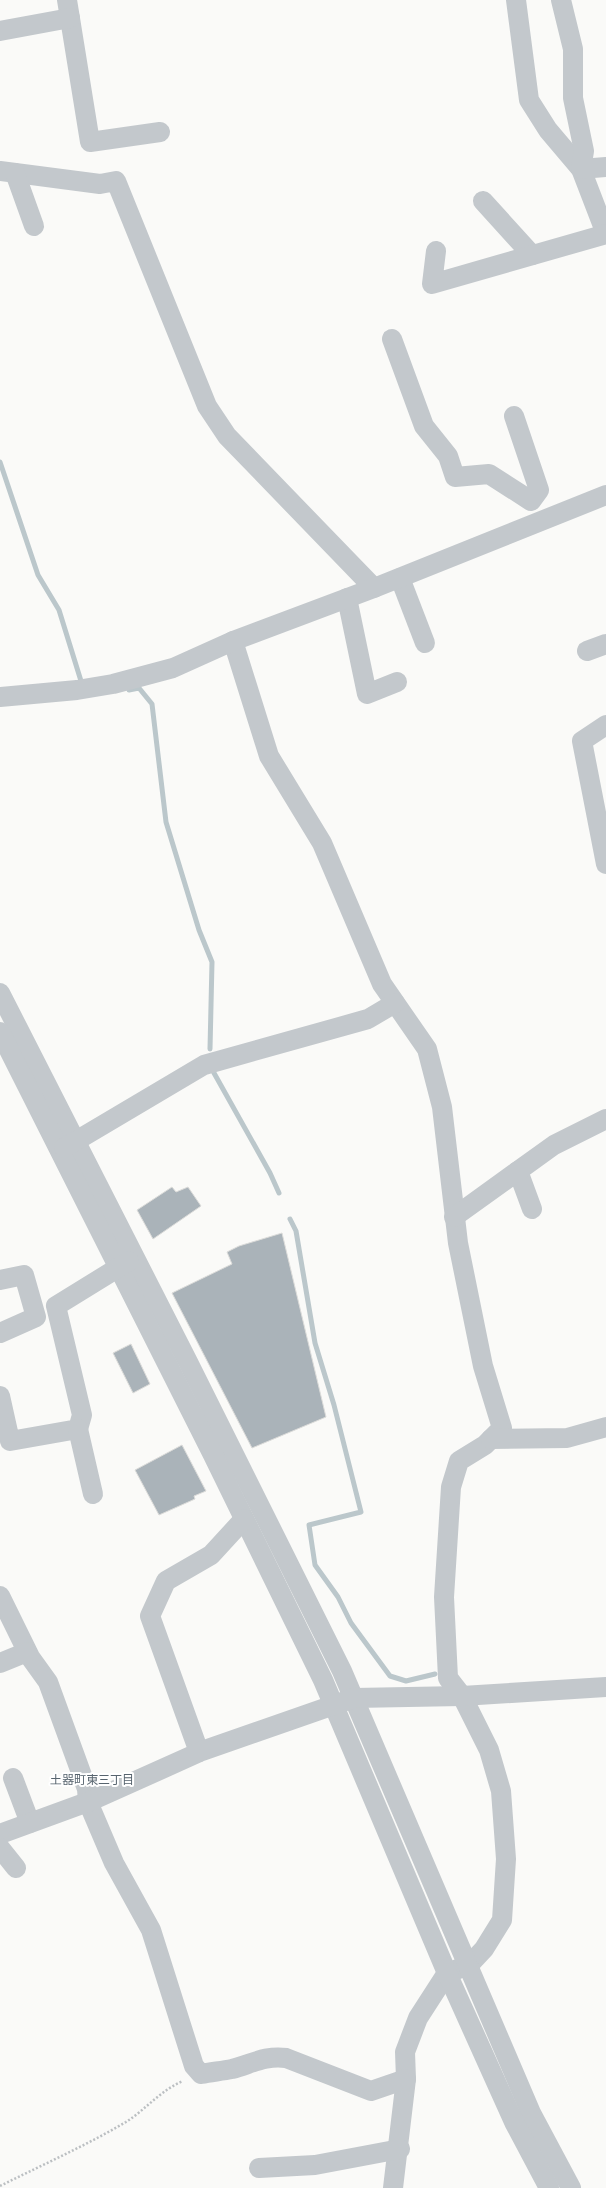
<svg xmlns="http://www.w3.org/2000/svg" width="606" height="2188" font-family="'Golos Text','Noto Sans JP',sans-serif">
<rect width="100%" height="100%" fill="#fafaf8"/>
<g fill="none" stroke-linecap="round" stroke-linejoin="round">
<g stroke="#bbc7cb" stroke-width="5">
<path d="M0 462 38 575 59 610 81 681"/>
<path d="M129 690 139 688 152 704 166 822 199 930 212 962 210 1049"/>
<path d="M214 1073 270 1173 279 1193"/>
<path d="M290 1219 296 1231 315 1343 334 1405 361 1512 309 1525 315 1565 338 1597 351 1623 390 1676 406 1681 435 1674"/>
</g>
</g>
<g fill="#aab3b9" stroke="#dcdcda">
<path d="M172 1187 176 1192 188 1187 201 1206 153 1239 137 1210Z"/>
<path d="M282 1233 326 1417 252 1448 172 1293 232 1264 227 1252 239 1246Z"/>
<path d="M131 1344 150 1384 133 1393 113 1353Z"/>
<path d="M182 1445 206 1491 194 1496 195 1499 159 1515 135 1470Z"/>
</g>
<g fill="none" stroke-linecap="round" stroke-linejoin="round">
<path stroke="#bbbfc2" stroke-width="2.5" stroke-dasharray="2 2" stroke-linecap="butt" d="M0 2186C42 2165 85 2146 126 2122 145 2110 161 2090 183 2081"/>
<g stroke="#c3c8cc" stroke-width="20">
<path d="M67 0 90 142 160 132"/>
<path d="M516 0 529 100 548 130 581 169 606 234"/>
<path d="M561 0 573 49V98L584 151 581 169 606 167"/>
<path d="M0 31 70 18"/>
<path d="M0 171 100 184 116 181 207 406 227 436 374 588"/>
<path d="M15 173 34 226"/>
<path d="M483 201 532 255"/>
<path d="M436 251 432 284 606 234"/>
<path d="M392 339 424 426 448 456 455 477 489 474 531 501 539 490 514 416"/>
<path d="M400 578 425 643"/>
<path d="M347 598 367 694 397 682"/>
<path d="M233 641 269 756 322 843 382 984 427 1049 442 1107 458 1243 483 1366 502 1428 485 1445 459 1461 451 1487 444 1597 448 1678 462 1696 489 1750 501 1791 506 1859 502 1920 484 1949 469 1965 447 1973 418 2018 405 2052 406 2079 393 2188"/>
<path d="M587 651 606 644"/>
<path d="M0 697 77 690 113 684 173 668 233 641 374 588 606 495"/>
<path d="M606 725 582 741 606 864"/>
<path d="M0 993 188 1362 342 1671 531 2113 571 2188"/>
<path d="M0 1032 213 1455 323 1680 447 1973 514 2122 549 2188"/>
<path d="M64 1148 204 1065 368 1019 395 1003"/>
<path d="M518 1171 532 1209"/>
<path d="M454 1217 554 1145 606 1119"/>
<path d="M0 1280 24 1275 36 1317 0 1333"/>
<path d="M0 1396 10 1441 78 1429 82 1415 56 1306 129 1261"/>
<path d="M78 1429 93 1494"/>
<path d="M491 1439 567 1438 606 1427"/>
<path d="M0 1596 30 1657 48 1682 87 1789 88 1802 114 1863 151 1930 194 2066 201 2074C211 2072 222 2071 232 2069 251 2064 266 2055 286 2058L371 2091 406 2079"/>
<path d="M0 1663 27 1652"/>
<path d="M199 1752 150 1616 166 1581 211 1555 244 1519"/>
<path d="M13 1778 30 1823"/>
<path d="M0 1834 93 1800 202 1751 354 1698 462 1696 606 1687"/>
<path d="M0 1848 16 1868"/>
<path d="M259 2168 315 2165 400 2149"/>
</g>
</g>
<g text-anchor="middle" stroke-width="4" stroke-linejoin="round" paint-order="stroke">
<g font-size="12" fill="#57646e" stroke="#fff">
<text x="92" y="1784">土器町東三丁目</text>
</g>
</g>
</svg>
